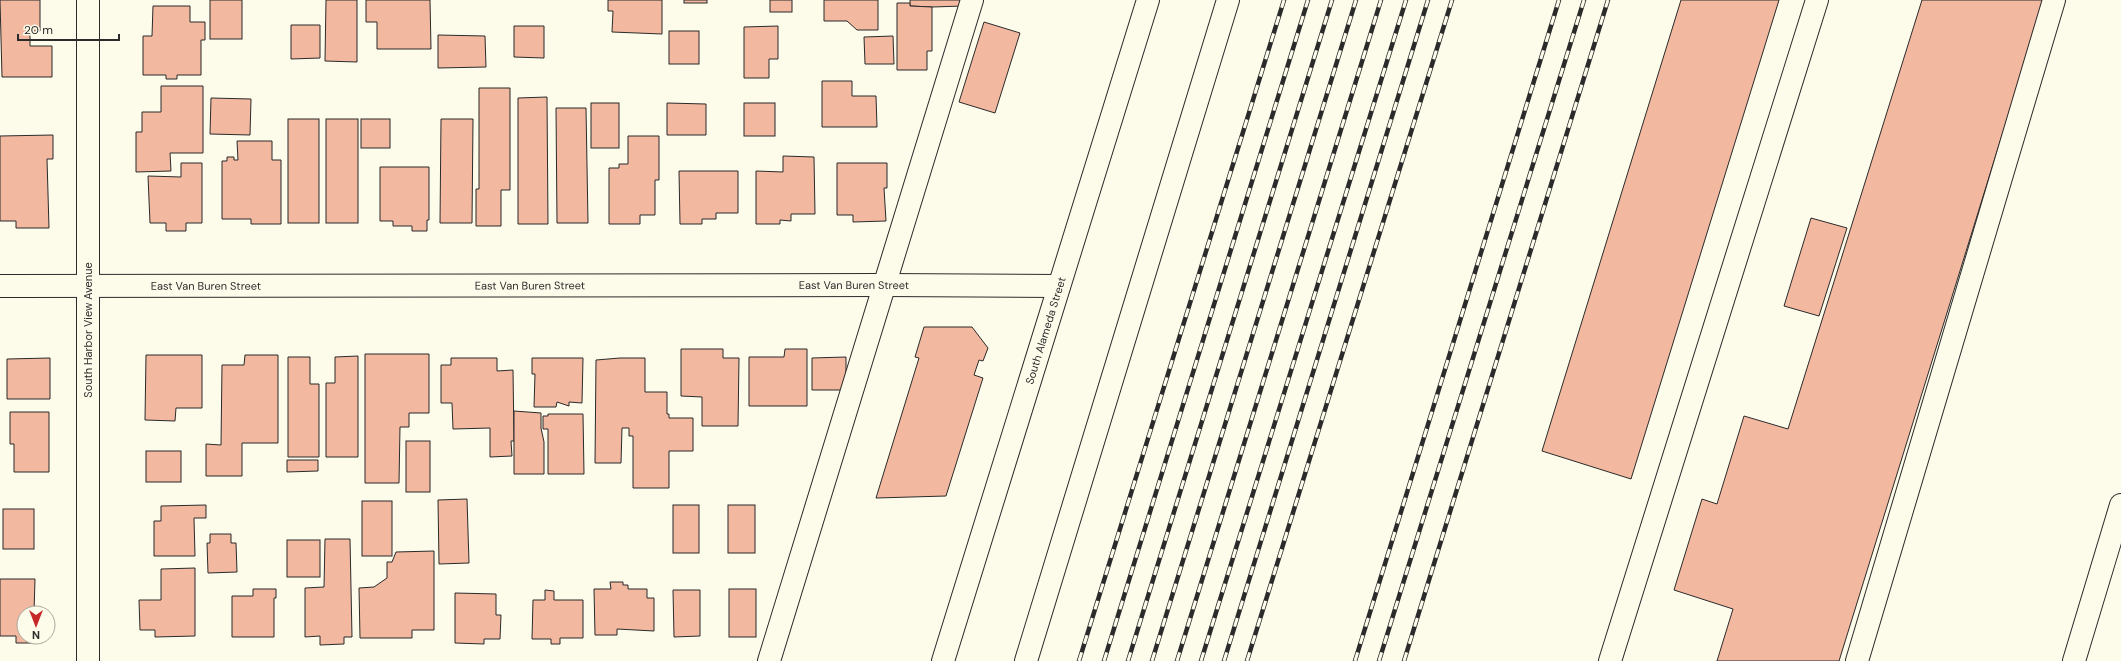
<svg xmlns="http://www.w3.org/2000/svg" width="2121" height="661" font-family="'DM Sans',sans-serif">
<rect width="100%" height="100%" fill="#fdfbea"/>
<g fill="#f2b8a0" stroke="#2b2b2b">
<path d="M0 0H40V31H30V46H52V77H2Z"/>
<rect x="210" y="0" width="32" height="39"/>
<path d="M326 0H357V62L325 61Z"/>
<path d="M366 0H430L431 49H377V22H366Z"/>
<path d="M608 0H662V34L612 32 613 11H608Z"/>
<rect x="684" y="0" width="23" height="3"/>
<rect x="770" y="0" width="22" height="12"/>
<path d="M824 0H878V30H857L847 21H824Z"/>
<path d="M910 0H966L964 6 932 7 910 6Z"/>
<path d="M1681 0H1779L1631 479 1542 451Z"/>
<path d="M1922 0H2044L1839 661H1717L1733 609 1674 590 1702 499 1717 504 1744 416 1788 429Z"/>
<path d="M897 3H910V6L932 7V51H927V70H897Z"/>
<path d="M153 6H190V22H205V40H201V75H177V79H166V75H143V36H152Z"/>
<path d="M984 22 1020 33 995 113 959 102Z"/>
<path d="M291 25H320V58L291 59Z"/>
<path d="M514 26H544V58L514 57Z"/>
<path d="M778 26V59H769V78H744V27Z"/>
<rect x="669" y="31" width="30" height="33"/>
<path d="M438 35 485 36 486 67 438 68Z"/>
<path d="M893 36 894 64H865L864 37Z"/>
<path d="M822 81H852V96H876L877 127H822Z"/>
<path d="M161 86H203V153H170L171 171 136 172V132H142V112H161Z"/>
<path d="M479 88H510V190H501V226H476V189H479Z"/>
<path d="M547 97 548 224H518V98Z"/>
<path d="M211 98 251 99 250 135 210 134Z"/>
<rect x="591" y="103" width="28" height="45"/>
<path d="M667 103 706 104V135H667Z"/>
<rect x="744" y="103" width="31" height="33"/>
<path d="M556 108H586L588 223H557Z"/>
<rect x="288" y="119" width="31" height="104"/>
<rect x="326" y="119" width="32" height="104"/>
<rect x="361" y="119" width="29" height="29"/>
<path d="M441 119H473L472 223H440Z"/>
<path d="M53 135V159H47L49 228H16V221H0V136Z"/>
<path d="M628 136H659V180H655V215H640V224H609V168H619V164H628Z"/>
<path d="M237 141H272V160H281V224H251V219H222V161H227V157H234V160H238Z"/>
<path d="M783 156 814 157 815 214H791V221L780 220V224H756V171L783 172Z"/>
<path d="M181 163H202V223H186V231H166V223H150L148 176 181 177Z"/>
<path d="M837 163H887V188H884L886 221 853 222V215H837Z"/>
<path d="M380 167H429V220H427V231H412V226H393V221H380Z"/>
<path d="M679 171H738V213H716V219H702V224H680Z"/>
<path d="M1811 218 1847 228 1819 316 1784 306Z"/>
<path d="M924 327H972L988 348 983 361 979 360 974 375 983 378 946 496 876 498 919 358 915 357Z"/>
<path d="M681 349H723V358H739L738 426H702V397L681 396Z"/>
<path d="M785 349H807V406H749V357H784Z"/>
<path d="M365 354H429V413H409V427H400L399 483H365Z"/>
<path d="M146 355H202V408H176L175 421 145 420Z"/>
<path d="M245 355H278V443H242V476H206V444L221 445 222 365H244Z"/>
<path d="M358 356V457H326V383H335V357Z"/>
<path d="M288 357H310V384H319V457H288Z"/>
<path d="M846 357V390H812V358Z"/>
<path d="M50 358V399H7V359Z"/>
<path d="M451 358H497V371L513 370 514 441H511L512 456 490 457V428L453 429 452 403H441V365H451Z"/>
<path d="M532 358H583L582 403 569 402V406L557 402 556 407H534L535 374H532Z"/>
<path d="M620 358H645V392H667V414H669V418H693V451H669V488H633V436H629V428H622L621 463H595L596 360Z"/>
<path d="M514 411 541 413V428L544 442V474H514Z"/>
<path d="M10 412H49V472H14V444H10Z"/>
<path d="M548 414H583L584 474H548V429H543V416H548Z"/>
<rect x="406" y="441" width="24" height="51"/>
<rect x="146" y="451" width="35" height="31"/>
<path d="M287 460H318V471L287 472Z"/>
<path d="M467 499 469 563 439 564 438 500Z"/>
<rect x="362" y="501" width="30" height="55"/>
<path d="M206 505V518H194L195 556H154V521H161V506Z"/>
<rect x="673" y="505" width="26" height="48"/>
<rect x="728" y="505" width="27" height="48"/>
<rect x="3" y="509" width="31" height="40"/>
<path d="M210 534H231V543H236L237 572 208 573 207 543H210Z"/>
<path d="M325 539H350L352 637H344V644L320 645V636L305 637V588L324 587Z"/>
<rect x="287" y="540" width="33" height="37"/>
<path d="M434 551V630H412V638H360L359 588 374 587 387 578V562H392L396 552Z"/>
<path d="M195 568V636L155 637V630H140L139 600H161V569Z"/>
<path d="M0 579H35L34 613H24V637H33V643H16V636H0Z"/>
<path d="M610 582H623V585H628V589H647V598H654V631L617 629V635H595L594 589H611Z"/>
<path d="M253 589H276V598H274V637H232V596H253Z"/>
<rect x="729" y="589" width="27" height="48"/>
<path d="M545 590 554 591V600H583V638H560V644H551V639H532L533 600H545Z"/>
<path d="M673 590H700V636L674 637Z"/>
<path d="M455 593 496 594V615H501L500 639H484V644L455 643Z"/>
</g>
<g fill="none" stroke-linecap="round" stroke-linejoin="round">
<defs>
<g id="minor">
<path id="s1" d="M0 286 885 285 1059 286"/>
<path d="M88 661V0"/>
<path d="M769 661 972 0"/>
<path d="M1610 661 1817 0"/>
<path d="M1857 661 2054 0"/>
<path d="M2074 661 2121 505"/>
</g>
<g id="major">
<path id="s2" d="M943 661 1148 0"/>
<path d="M1026 661 1228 0"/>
</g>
</defs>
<use href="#minor" stroke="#2b2b2b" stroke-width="24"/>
<use href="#major" stroke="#2b2b2b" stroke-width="24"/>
<use href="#minor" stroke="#fdfbea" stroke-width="22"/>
<use href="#major" stroke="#fdfbea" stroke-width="22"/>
<defs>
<g id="rail">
<path d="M1079 661 1284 0"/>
<path d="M1104 661 1308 0"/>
<path d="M1128 661 1332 0"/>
<path d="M1152 661 1356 0"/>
<path d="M1177 661 1381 0"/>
<path d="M1201 661 1406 0"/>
<path d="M1224 661 1428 0"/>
<path d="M1247 661 1452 0"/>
<path d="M1355 661 1559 0"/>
<path d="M1379 661 1584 0"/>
<path d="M1404 661 1608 0"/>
</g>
</defs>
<use href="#rail" stroke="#2b2b2b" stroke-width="4.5"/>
<use href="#rail" stroke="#fdfbea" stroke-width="3" stroke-dasharray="9" stroke-linecap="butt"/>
</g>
<g text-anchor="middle" stroke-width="3" stroke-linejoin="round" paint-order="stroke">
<g font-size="11" fill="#2b2b2b" stroke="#fdfbea">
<text dy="4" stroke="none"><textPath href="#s1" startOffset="206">East Van Buren Street</textPath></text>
<text dy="4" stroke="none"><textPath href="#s1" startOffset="530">East Van Buren Street</textPath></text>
<text dy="4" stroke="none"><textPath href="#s1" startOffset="854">East Van Buren Street</textPath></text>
<text transform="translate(88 330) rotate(-90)" y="4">South Harbor View Avenue</text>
<text dy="4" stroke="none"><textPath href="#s2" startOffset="346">South Alameda Street</textPath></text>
</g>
</g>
<g transform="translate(36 625) rotate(180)"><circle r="19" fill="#fdfbea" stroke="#a9a89e"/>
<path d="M0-3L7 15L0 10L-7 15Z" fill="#c62828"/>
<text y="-6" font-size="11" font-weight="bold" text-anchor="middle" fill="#2b2b2b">N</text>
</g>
<path d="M18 34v6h101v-6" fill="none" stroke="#2b2b2b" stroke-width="2"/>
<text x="24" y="34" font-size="12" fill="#2b2b2b" stroke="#fdfbea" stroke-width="3" paint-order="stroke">20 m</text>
</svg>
